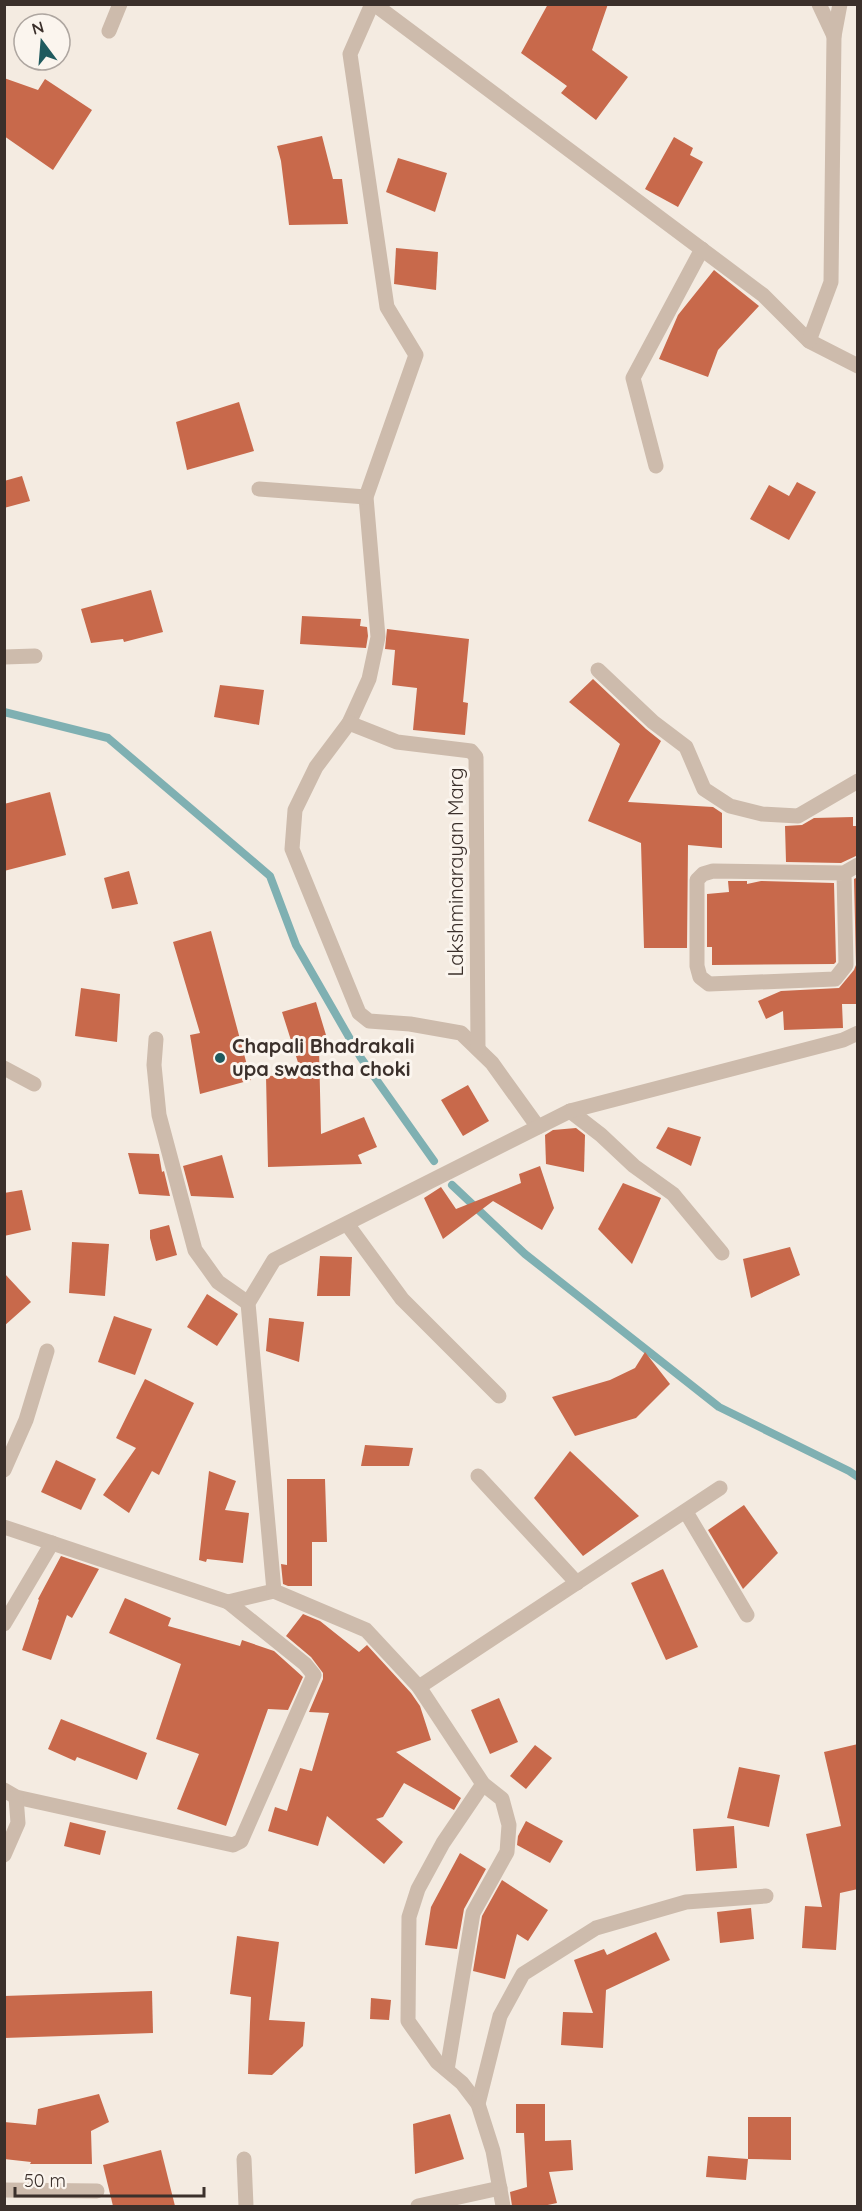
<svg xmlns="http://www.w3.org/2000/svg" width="862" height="2211" font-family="Quicksand,sans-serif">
<rect width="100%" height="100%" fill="#f4ebe1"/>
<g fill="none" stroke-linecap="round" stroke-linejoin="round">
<g stroke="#7fb0b2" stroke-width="8">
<path d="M4 712 108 738 270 876 296 945 361 1058 434 1161"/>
<path d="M452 1185 525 1254 719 1407 849 1471 858 1477"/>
</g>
</g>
<g fill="#c8694b">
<path d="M548 4H608L592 50 628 77 596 120 561 93 567 86 521 53Z"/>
<path d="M4 78 38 90 45 79 92 110 53 170 4 136Z"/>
<path d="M322 136 333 179H342L348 224 289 225 281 161 277 146Z"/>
<path d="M674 137 693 148 690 155 703 162 678 207 645 189Z"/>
<path d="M398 158 447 173 435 212 386 192Z"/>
<path d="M396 248 438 252 436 290 394 284Z"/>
<path d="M714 270 759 306 718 350 708 377 659 359 678 315Z"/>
<path d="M239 402 254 451 187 470 176 422Z"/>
<path d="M22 476 30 501 4 508V481Z"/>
<path d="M797 482 816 492 789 540 750 519 769 485 789 496Z"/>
<path d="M151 590 163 632 124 642 123 639 91 643 81 609Z"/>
<path d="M302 616 361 619 360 626 367 627 368 636 366 648 300 644Z"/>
<path d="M387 629 469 639 463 702 468 703 465 735 413 730 417 688 392 685 395 650 385 649Z"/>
<path d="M593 679 646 729 661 741 628 802 713 807 722 813V848L688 845 687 948H644L641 843 588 821 620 744 569 702Z"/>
<path d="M220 685 264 690 259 725 214 717Z"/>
<path d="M50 792 66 855 4 871V804Z"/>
<path d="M853 817V826H858V855L841 863 786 862 785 826 802 825 814 818Z"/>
<path d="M129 871 138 904 112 909 104 878Z"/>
<path d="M858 877V1004H842L843 1028 784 1030 783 1011 766 1019 758 1001 781 991 839 988 854 970 856 965 854 879Z"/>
<path d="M728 881H747V884L761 881 834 883 836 962 834 964 712 965V947H707V894L729 892Z"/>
<path d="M211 931 251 1080 200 1094 190 1035 200 1033 173 942Z"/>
<path d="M81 988 120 994 117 1042 75 1036Z"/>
<path d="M316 1002 329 1045 319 1048 321 1134 364 1117 377 1147 358 1155 362 1164 268 1167 266 1076 302 1075 282 1012Z"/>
<path d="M468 1085 489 1121 463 1136 441 1100Z"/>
<path d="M668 1127 701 1137 691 1166 656 1148Z"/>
<path d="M576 1128 585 1135 584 1172 546 1164 545 1135 553 1130Z"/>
<path d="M128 1153 159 1154 162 1172 164 1171 170 1196 139 1194Z"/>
<path d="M222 1155 234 1198 191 1196 183 1166Z"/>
<path d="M540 1166 554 1208 542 1230 493 1201 443 1239 424 1198 441 1187 456 1209 521 1183 519 1174Z"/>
<path d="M623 1183 661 1198 632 1264 598 1229Z"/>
<path d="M22 1190 31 1230 4 1236V1193Z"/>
<path d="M169 1225 177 1255 156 1261 150 1238V1230Z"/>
<path d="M72 1242 109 1244 105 1296 69 1293Z"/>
<path d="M790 1247 800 1275 751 1298 743 1259Z"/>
<path d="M320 1256 352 1257 350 1296H317Z"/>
<path d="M4 1273 31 1302 4 1326Z"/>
<path d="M207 1294 238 1314 217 1346 187 1327Z"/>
<path d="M114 1316 152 1329 135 1375 98 1362Z"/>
<path d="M269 1318 304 1322 299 1362 266 1351Z"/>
<path d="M645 1352 670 1384 636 1418 575 1436 552 1397 610 1380 635 1368Z"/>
<path d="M145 1379 194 1403 159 1475 152 1471 129 1513 103 1495 136 1448 116 1438Z"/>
<path d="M365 1445 413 1448 409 1466H361Z"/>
<path d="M570 1451 639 1516 583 1556 534 1498Z"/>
<path d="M56 1460 96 1479 81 1510 41 1492Z"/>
<path d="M209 1471 236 1481 225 1510 249 1513 243 1563 207 1559 206 1562 199 1560Z"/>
<path d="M287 1479H325L327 1542H312V1586H288L283 1584 281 1564 287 1565Z"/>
<path d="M744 1505 778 1553 743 1589 708 1530Z"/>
<path d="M61 1556 99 1569 72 1618 67 1615 51 1660 22 1650 39 1600 38 1599Z"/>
<path d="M663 1569 698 1647 666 1660 631 1583Z"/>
<path d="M125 1598 171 1618 168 1626 240 1646 242 1640 274 1651 303 1677 288 1710 268 1709 226 1826 177 1809 199 1754 156 1739 181 1664 109 1633Z"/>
<path d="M303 1614 320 1621 359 1652 367 1645 411 1693 420 1706 431 1740 396 1752 461 1798 454 1810 404 1783 383 1817 376 1819 403 1842 384 1864 327 1816 318 1846 268 1831 275 1807 287 1811 300 1768 312 1771 329 1713 309 1712 323 1679V1673L311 1657 286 1636Z"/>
<path d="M499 1698 518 1742 490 1754 471 1710Z"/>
<path d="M61 1719 147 1753 137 1780 77 1757 75 1761 48 1749Z"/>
<path d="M858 1744V1889L840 1893 836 1950 802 1948 805 1906 822 1907 806 1834 841 1826 824 1752Z"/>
<path d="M535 1745 552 1758 526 1789 510 1776Z"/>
<path d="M739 1767 780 1775 769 1827 727 1818Z"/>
<path d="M526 1821 563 1841 550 1863 517 1845 518 1836Z"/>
<path d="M70 1822 106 1831 100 1855 64 1846Z"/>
<path d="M734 1826 737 1868 696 1871 693 1829Z"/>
<path d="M460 1853 486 1869 464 1909 457 1949 425 1945 431 1907Z"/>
<path d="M502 1880 548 1910 528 1941 517 1934 505 1979 473 1971 482 1916Z"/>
<path d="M751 1908 754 1939 720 1943 717 1912Z"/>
<path d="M656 1932 670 1960 606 1990 603 2048 561 2045 563 2012 593 2013 574 1960 604 1949 607 1955Z"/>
<path d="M237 1936 279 1942 269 2020 305 2022 303 2046 272 2075 248 2074 251 1997 230 1994Z"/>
<path d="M152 1991 153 2033 4 2038V1996Z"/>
<path d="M371 1998 391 2000 389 2020 370 2019Z"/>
<path d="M99 2094 109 2122 91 2131 92 2164H30L31 2162 4 2159V2122L36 2125 38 2109Z"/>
<path d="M516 2104H545V2141L571 2140 573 2170 549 2172 557 2203 543 2206H512L510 2192 527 2187 524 2133H516Z"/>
<path d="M450 2114 464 2159 415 2174 413 2124Z"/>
<path d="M748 2117H791V2160L748 2159Z"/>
<path d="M161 2150 175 2206H113L103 2165Z"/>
<path d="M708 2156 748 2159 746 2180 706 2177Z"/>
</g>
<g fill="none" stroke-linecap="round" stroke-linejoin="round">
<g stroke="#cdbbac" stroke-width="15">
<path d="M372 4 350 54 387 307 416 355 366 497 378 637 369 679 349 723 316 767 295 810 292 849 359 1013 369 1021 410 1024 461 1033 492 1063 538 1127"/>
<path d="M819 4 834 36"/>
<path d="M109 31 120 4"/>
<path d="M656 466 633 378 702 249"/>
<path d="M259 489 366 497"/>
<path d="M4 657 35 656"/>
<path d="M598 670 653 722 686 747 704 789 730 806 762 814 798 816 858 781"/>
<path d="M349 723 397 742 471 751 476 757 478 1049"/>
<path d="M844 873 846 965 835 979 709 984 700 977 697 966V880L703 874 713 871 844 873 858 865"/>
<path d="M156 1039 154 1065 159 1115 195 1250 218 1282 248 1303"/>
<path d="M4 1068 34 1084"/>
<path d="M570 1111 601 1135 634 1166 673 1194 722 1253"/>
<path d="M347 1224 402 1299 499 1396"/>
<path d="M4 1470 26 1420 47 1351"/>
<path d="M478 1476 577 1583"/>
<path d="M686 1512 747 1615"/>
<path d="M4 1527 228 1602 274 1591"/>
<path d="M4 1624 52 1543"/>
<path d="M419 1687 720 1488"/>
<path d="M483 1784 443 1843 418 1889 409 1917 408 2021 437 2062 462 2083 478 2104 493 2151 503 2206"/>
<path d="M4 1790 16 1797 233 1845 241 1841 314 1675 305 1664 228 1602"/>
<path d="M4 1855 18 1823 16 1797"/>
<path d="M447 2070 473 1913 507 1852 509 1825 502 1799 483 1784 419 1687 366 1630 274 1591 248 1303 274 1260 570 1111 843 1040 858 1033"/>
<path d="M478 2104 500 2016 523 1974 596 1928 686 1902 766 1896"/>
<path d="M244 2159 246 2206"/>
<path d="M4 2190 97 2191"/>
<path d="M418 2206 500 2188"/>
</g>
<g stroke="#cdbbac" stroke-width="15">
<path d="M374 4 763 295 809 341 858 366"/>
<path d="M809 341 831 282 834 36 840 4"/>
</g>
</g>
<circle fill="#1f5a5e" stroke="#fbf5ee" stroke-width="2" cx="220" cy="1058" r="6"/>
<g text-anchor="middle" stroke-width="6" stroke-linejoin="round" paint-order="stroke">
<g font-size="20" fill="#3b302b" stroke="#fbf5ee">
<text transform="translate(456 872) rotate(-90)" y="7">Lakshminarayan Marg</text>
</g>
<g font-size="20" font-weight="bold" fill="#3b302b" stroke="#fbf5ee" text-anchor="start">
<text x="232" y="1053">Chapali Bhadrakali<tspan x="232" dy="23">upa swastha choki</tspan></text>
</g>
</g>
<rect width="862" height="2211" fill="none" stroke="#3b302b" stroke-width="12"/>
<g transform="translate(42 42) rotate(344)"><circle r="28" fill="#fbf5ee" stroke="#aea6a0" stroke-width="1.5"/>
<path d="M0-4.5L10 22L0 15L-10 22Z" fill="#1f5a5e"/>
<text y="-9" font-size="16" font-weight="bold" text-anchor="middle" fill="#3b302b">N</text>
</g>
<path d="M15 2187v9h189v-9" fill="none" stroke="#3b302b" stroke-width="3"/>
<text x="24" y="2187" font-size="18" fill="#3b302b" stroke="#fbf5ee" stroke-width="4.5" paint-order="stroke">50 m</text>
</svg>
